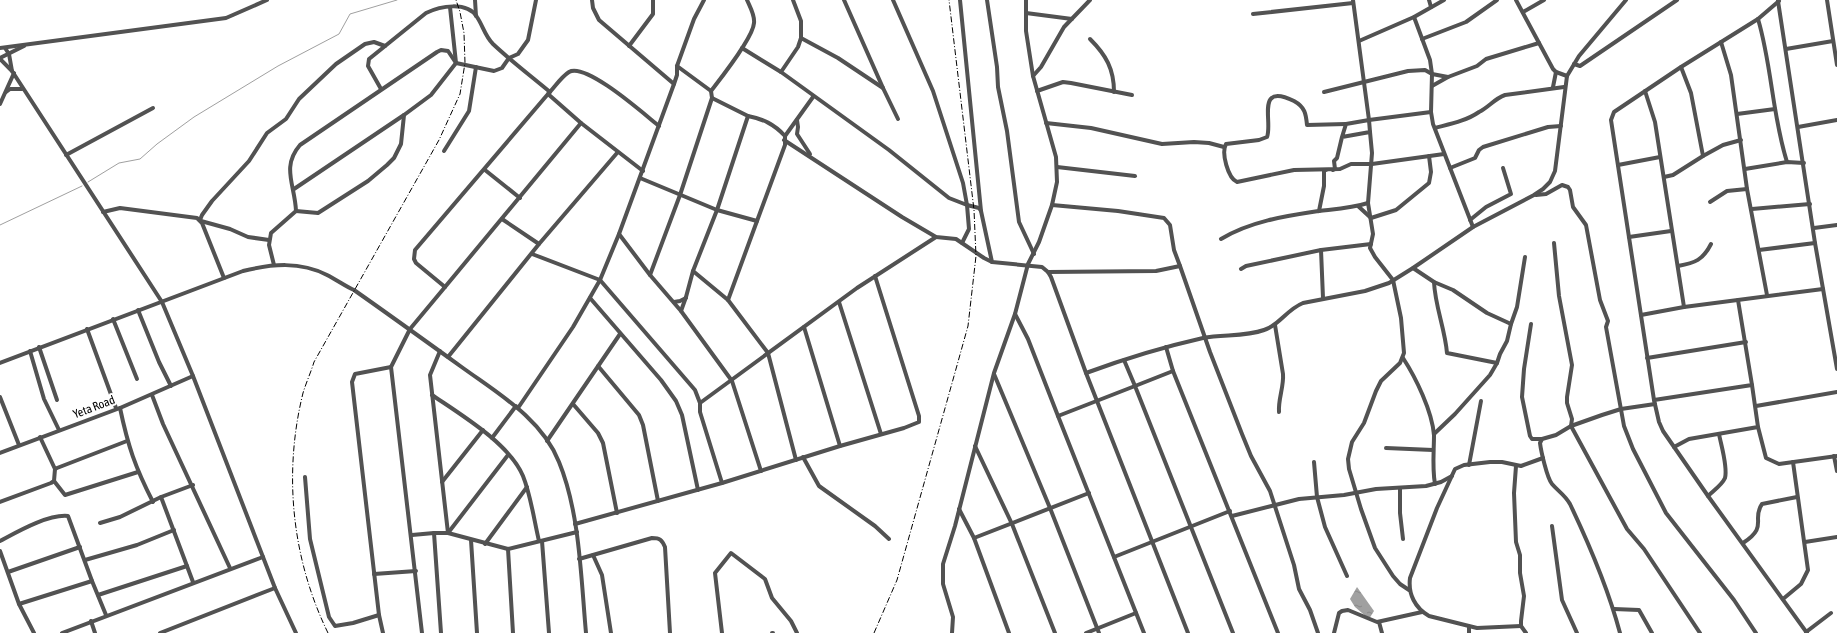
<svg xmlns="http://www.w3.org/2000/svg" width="1837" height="633" font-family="'Asap Condensed',sans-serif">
<defs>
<pattern id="water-ripples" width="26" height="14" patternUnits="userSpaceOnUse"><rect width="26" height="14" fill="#a0a0a0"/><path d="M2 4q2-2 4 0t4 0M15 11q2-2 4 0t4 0" fill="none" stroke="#888"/></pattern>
</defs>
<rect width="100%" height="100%" fill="#fff"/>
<path fill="url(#water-ripples)" d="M1357 587 1374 611 1369 619 1355 607 1350 599Z"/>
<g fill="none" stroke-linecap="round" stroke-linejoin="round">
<g stroke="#a0a0a0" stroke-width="1">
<path d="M88 182 119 163 140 159 157 144 194 117 278 66 339 34 350 14 397 0"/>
<path d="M0 225 82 186"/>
</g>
<g stroke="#525252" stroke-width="4">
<path d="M475 0 476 16"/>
<path d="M592 0 593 8 599 20 674 84"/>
<path d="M793 0 801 21V38"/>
<path d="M844 0 883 88"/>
<path d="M960 0 981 211 992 262"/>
<path d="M987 0 997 67 998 87 1007 131 1019 222 1034 254"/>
<path d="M1353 0 1369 120 1431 112 1433 124 1473 227"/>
<path d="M1429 0 1431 7"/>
<path d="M1516 0 1553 69 1556 72 1567 76"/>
<path d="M1827 0 1837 65"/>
<path d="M1778 1 1815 243 1837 369"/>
<path d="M1779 1 1758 19 1681 67 1614 112 1611 120 1654 400 1659 422 1663 431 1708 496 1807 633"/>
<path d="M1523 12 1544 0"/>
<path d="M1026 13 1072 19"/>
<path d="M1253 14 1353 3"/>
<path d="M1414 17 1430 60 1432 74 1431 112"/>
<path d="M1758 19C1772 66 1772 115 1787 162"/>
<path d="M1090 39C1106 55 1114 69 1114 92"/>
<path d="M1422 39 1466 22 1497 0"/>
<path d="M1359 41 1414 17 1444 0"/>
<path d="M1721 42 1731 75 1747 189 1767 295"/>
<path d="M629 46 653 14V0"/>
<path d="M0 48 226 18 267 0"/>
<path d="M5 48 9 54 12 71"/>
<path d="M742 48 781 72 889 150 949 198 967 205 963 183 933 91 893 0"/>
<path d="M1786 49 1833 41"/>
<path d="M0 58 24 46"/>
<path d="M0 59 12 71 162 302 193 376 275 588 296 633"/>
<path d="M456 63 494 71 502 68 509 58 518 54 528 40 536 0"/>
<path d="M1574 64 1580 66 1677 0"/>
<path d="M677 66 711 91 712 98 748 116 717 210 693 271 728 300 768 353 796 460"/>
<path d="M781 72 798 47 801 38 838 58 883 88 898 119"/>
<path d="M1033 76 1041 67 1064 27 1090 0"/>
<path d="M1432 86 1448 77 1477 66 1486 59 1539 43"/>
<path d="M1553 87 1556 72"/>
<path d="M381 89 368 66 369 59 426 13C440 6 467 1 477 17 483 26 485 36 493 44 511 61 531 76 550 92"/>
<path d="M711 91C721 78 753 38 754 23 755 15 750 7 747 0"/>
<path d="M1037 91 1063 82 1071 83 1132 95"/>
<path d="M1645 91 1655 122 1684 307"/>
<path d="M6 92 10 89H22"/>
<path d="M1324 92 1408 71 1425 70 1432 74 1448 77"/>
<path d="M548 94 581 123"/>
<path d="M0 104 14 73"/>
<path d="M1737 114 1775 109"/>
<path d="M748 116C763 119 774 124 785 136V145L757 221"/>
<path d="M797 120 798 127 797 134 810 154"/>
<path d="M1046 123 1091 128 1162 144 1194 142 1209 143 1224 147"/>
<path d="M1346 124 1307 125C1306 114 1305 107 1294 101 1255 82 1273 122 1267 137L1259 140 1226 144C1221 153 1228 178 1237 182L1294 170 1340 169 1351 164H1372L1444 154"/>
<path d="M1798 127 1837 120"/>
<path d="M1435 128C1450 124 1466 121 1479 112 1489 107 1494 99 1505 95L1564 87"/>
<path d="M1370 132 1372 153 1368 203 1373 234 1370 248 1375 257 1393 280 1401 318 1404 353 1400 363 1381 381 1376 391 1364 423 1352 442 1348 459 1349 469 1361 509 1375 548 1393 576 1400 584 1409 590"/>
<path d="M785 136 813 97"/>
<path d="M784 140 902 217 936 237 956 239 984 258 992 262 1042 267 1048 272 1051 277 1086 373 1188 633"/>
<path d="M444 151 469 111 476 67"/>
<path d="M66 155 153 108"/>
<path d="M1703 156 1723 145 1741 140"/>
<path d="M1618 165 1660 157"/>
<path d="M1057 167 1135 176"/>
<path d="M1450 168 1475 158 1479 150 1483 147 1548 127 1561 126"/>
<path d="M1745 169 1787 162 1804 163"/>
<path d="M485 170 520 198"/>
<path d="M1333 170 1335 169 1334 161 1337 158 1342 137 1370 132 1369 120 1346 124 1342 137"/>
<path d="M1664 177 1673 175 1703 156 1691 93 1681 67"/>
<path d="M640 178 717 210 757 221 728 300"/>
<path d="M294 189 404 115"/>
<path d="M1536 195 1546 194 1562 185 1568 187 1570 190 1573 207 1586 225 1600 300 1608 321 1606 327 1624 426 1633 449 1666 513 1734 600 1756 633"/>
<path d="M1710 202 1727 191 1747 189"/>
<path d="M1052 205 1118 211 1164 218 1170 225 1174 250 1180 266"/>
<path d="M1358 206 1371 218 1396 210 1429 183 1431 172 1429 156"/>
<path d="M1752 209 1810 204"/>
<path d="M296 211 318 213 368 181 387 165 394 158 401 144 404 115 431 95 456 63 450 7"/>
<path d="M1319 211 1324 186V170H1326"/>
<path d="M103 212 120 208 197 218 202 223 224 278"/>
<path d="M502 219 539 244"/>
<path d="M200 220 202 215 212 201 249 161 267 133 286 119 299 99 336 64 365 44 374 42 385 46"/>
<path d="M1470 220 1486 207 1511 194 1503 168"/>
<path d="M201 221 230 229 248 237 269 240"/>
<path d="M1814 228 1837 225"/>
<path d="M619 234 650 275 681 311 732 381 761 471"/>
<path d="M1629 237 1671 231"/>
<path d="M1221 239C1251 221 1286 216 1319 211 1336 209 1352 208 1368 203"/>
<path d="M962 243 969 229 967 205 979 208 981 211"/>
<path d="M1554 243 1559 296 1572 365 1567 397V403L1572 419 1571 426 1627 529 1644 549 1700 633"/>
<path d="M1321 250 1323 298"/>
<path d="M1759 250 1815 243"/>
<path d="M532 254 600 280 695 390 700 403"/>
<path d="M274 265 269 245 271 233 296 211C295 185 281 167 300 145L437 52 441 50 448 51 456 63"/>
<path d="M1678 266C1695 263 1703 260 1711 244"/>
<path d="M1413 268 1434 282 1453 290 1487 313 1511 324"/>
<path d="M1241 269 1246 266 1321 250 1371 244"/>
<path d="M1048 272 1156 271 1180 266 1210 352 1242 434 1251 456 1270 491 1294 565 1299 589 1310 610 1318 633"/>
<path d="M650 275 680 195 712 98"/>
<path d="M1434 282C1435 306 1445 329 1447 353L1497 363"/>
<path d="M445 287 581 123 643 171"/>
<path d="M590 298 661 380 676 401 682 415 698 490"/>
<path d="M674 302 680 301 686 298"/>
<path d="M839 302 881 434"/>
<path d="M138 310 159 362 171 386"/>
<path d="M681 311 686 297 693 271"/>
<path d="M1015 314 1028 339 1058 416 1135 386 1124 360"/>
<path d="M1641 315 1684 307 1823 289"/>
<path d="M113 319 137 379"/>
<path d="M1531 324 1524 369 1522 397 1530 436 1532 439H1542"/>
<path d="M1275 325 1283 374C1284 387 1278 399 1279 412"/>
<path d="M804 327 840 446"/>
<path d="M87 329 116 408"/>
<path d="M39 347 57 400"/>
<path d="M1166 347 1173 371 1278 633"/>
<path d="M30 351 44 399 59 430"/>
<path d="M440 351 430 375 448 533 508 549 577 532"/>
<path d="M448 357 539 244 617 153"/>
<path d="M1403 358C1416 378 1432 411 1434 435 1434 451 1432 468 1435 484"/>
<path d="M1647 358 1746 342"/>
<path d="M0 363 243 271C272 264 300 261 327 275 337 280 345 286 354 290 391 316 427 342 463 368 499 394 542 419 559 462 580 513 581 579 586 633"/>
<path d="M598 366 639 415 643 425 658 501"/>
<path d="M1173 371 1135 386 1233 633"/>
<path d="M1086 373C1124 359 1163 347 1203 338 1223 334 1245 337 1264 330 1280 325 1286 310 1303 303L1365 291 1389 283 1413 268 1473 227 1534 195 1543 189 1550 182 1555 171 1567 76 1579 56 1626 0"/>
<path d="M994 374 1050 508 1099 633"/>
<path d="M152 395 163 424 230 568"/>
<path d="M432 395C460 414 510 444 523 476 531 496 534 520 539 541"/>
<path d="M0 397 19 445"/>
<path d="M1654 400 1752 385 1738 300"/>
<path d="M573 404 598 433 603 443 617 513"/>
<path d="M1756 406 1837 392"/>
<path d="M120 408C128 446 135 467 153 502"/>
<path d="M518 408 573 327 600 280 619 234 674 84 677 75V66L694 19 704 0"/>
<path d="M1058 416 1144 633"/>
<path d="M1758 427 1766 458 1779 464 1837 456"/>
<path d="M1434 434 1455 414 1490 375 1497 363 1500 354 1507 341 1511 324 1517 307 1525 257"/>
<path d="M40 437 55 469"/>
<path d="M492 438 516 406"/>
<path d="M547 441 620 334"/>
<path d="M975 446 1012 524 1055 633"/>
<path d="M1674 447 1689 439 1758 427 1752 385"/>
<path d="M1386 448 1433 450"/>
<path d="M0 453 120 408 193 376"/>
<path d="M1834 456 1837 471"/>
<path d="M803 457 819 486 875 526 889 539"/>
<path d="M1314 462 1317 497 1325 527 1347 576"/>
<path d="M1469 465 1481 401"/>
<path d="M1516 466 1514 493 1516 542 1520 555V573L1524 596 1521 621V626L1526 633"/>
<path d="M305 477 310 539 329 617 335 626 353 623 379 615"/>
<path d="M54 481 65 495 138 472"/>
<path d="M442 482 483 430"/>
<path d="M722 483 700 412V403L857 288 936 237"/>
<path d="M1400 488V513L1403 539"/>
<path d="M1708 496C1713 491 1722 485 1725 478 1728 467 1721 445 1719 434"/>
<path d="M161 497 193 582"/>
<path d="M0 502 51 483 54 481 55 469 57 468 127 441"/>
<path d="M959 509 974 538 1009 633"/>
<path d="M1232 516 1299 499 1344 495 1376 489 1426 486 1441 482 1452 476"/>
<path d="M100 523 120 517 161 497 193 485"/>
<path d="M575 524 722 483 840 446 904 428 919 422V416L875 276"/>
<path d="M1552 526 1562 600 1577 633"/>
<path d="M412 535 434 533"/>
<path d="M974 538 1089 493"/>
<path d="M471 540 477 633"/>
<path d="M0 541C17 532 48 514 68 516L92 581 106 615"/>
<path d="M542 541 549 633"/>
<path d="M1805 542 1837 537"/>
<path d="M1743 543C1769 526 1751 520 1762 504L1797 497"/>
<path d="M485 544 527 487"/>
<path d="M508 549 513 633"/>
<path d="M0 551 19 604 34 633"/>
<path d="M593 555 602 575 611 633"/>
<path d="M1114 557 1230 511"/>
<path d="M579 559 652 538C660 538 662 540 665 547L670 633"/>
<path d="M85 560 137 545 174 530"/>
<path d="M8 572 80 547"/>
<path d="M374 574 416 571"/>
<path d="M98 595 187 566"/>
<path d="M1783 599 1801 584 1808 570 1793 462"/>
<path d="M19 604 92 581"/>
<path d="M1614 609 1639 610 1652 633"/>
<path d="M91 621 95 633"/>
<path d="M1379 622 1382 633"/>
<path d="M1521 626 1477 628 1429 616C1415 608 1408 594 1410 578L1437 508 1455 469 1464 465 1490 462H1502L1521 466 1543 458"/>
<path d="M1469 627V633"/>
<path d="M1806 632 1831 613"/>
<path d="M62 633 263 557"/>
<path d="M160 633 275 588"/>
<path d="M383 633 379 615 352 382 355 374 391 367"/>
<path d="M422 633 391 367 410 329 445 287 416 263 414 259 415 250 548 94C554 88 561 77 569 72 586 62 645 115 659 126"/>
<path d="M441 633 434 533H448L508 455"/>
<path d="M722 633 715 573 731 553 765 579 772 598 791 621 797 633"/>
<path d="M772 633H773"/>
<path d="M952 633 953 617 943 584V564L955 526 994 373 1015 314 1028 264 1039 242 1052 205 1057 182 1056 157 1033 76 1026 31V0"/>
<path d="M1086 633 1136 613"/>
<path d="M1334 633 1339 613 1342 611 1348 610 1377 622 1422 612"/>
<path d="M1620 633C1608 588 1590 546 1570 504 1565 495 1558 491 1552 484 1547 478 1541 451 1540 443L1542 439 1556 435 1571 426 1602 415 1621 409 1655 404"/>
</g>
<g stroke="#000" stroke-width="1" stroke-dasharray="6 2 1 2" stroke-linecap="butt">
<path d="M328 633C292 559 283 474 303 393 306 383 311 372 314 362L439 140 460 94 465 63 464 33 460 12 456 0"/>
<path d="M874 633 897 580 968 326 976 256 974 210 949 0"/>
</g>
</g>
<g text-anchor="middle" stroke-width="4" stroke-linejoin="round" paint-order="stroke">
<g font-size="12" fill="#000" stroke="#fff">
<text transform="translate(94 407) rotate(-21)" y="4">Yeta Road</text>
</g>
</g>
</svg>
